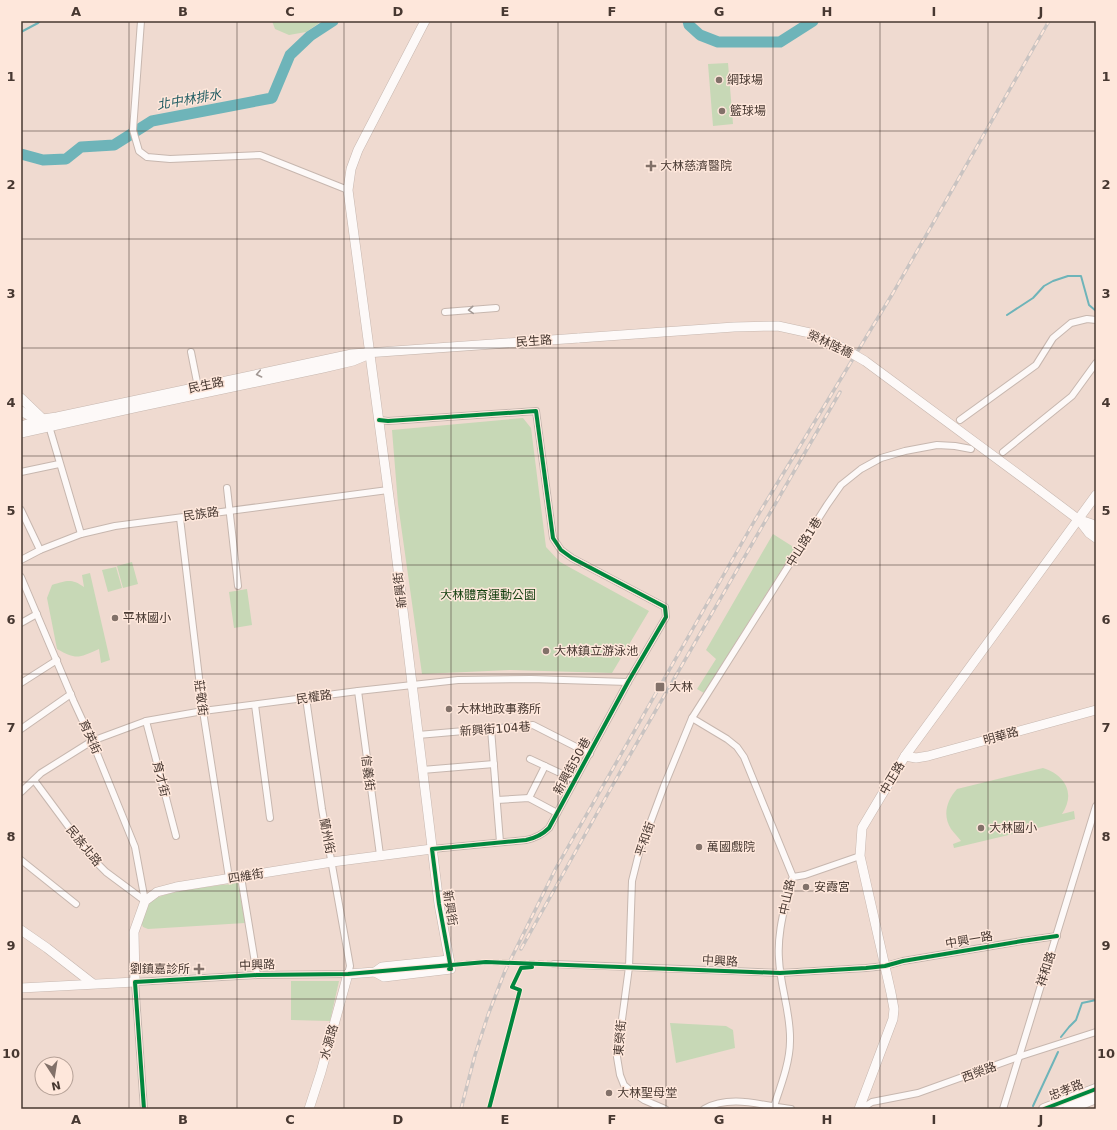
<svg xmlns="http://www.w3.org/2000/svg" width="1117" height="1130" font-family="'DejaVu Sans','Noto Sans TC',sans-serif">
<rect width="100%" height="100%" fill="#efdad0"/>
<g fill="#c7d8b6">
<path d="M272 21H322L306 32 289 35 275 29Z"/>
<path d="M728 63 733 124 713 126 708 64Z"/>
<path d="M523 418 531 428 546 547 560 562 649 611 612 673 510 670 422 674 398 504 392 430Z"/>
<path d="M773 534 795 548 704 693 697 689 716 659 706 650Z"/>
<path d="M132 562 138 584 123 588 117 566Z"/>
<path d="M116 567 122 588 108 592 102 570Z"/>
<path d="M90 573 110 660 101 663 99 649C78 658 77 660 57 649L47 598 52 585C66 581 71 578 84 587L82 575Z"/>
<path d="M247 589 252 625 234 628 229 592Z"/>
<path d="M1043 768C1065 775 1076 793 1062 814L1074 811 1075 819 954 848 953 844 961 841C958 837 954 833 951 829 942 815 947 800 957 789Z"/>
<path d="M238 883 245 923 148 929 143 927 141 922C143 916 145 909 148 904 159 890 219 886 238 883Z"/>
<path d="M291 981H339L330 1021 291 1020Z"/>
<path d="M670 1023 726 1026 733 1030 735 1048 676 1063Z"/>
</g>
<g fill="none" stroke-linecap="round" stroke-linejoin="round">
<g stroke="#6eb4b9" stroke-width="2">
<path d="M21 32 38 23 40 21"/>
<path d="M1007 315 1033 298 1044 286 1053 281 1068 276H1081L1089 305 1096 311"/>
<path d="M1061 1037 1069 1027 1076 1020 1082 1003 1096 1000"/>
<path d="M1033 1106 1058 1052"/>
</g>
<g stroke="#6eb4b9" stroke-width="11">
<path d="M688 21 689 25 700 35 718 42H780L813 21"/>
<path d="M21 154 43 160 66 159 81 147 114 145 152 121 272 98 290 55 310 36 333 21"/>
</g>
<path stroke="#cdbab0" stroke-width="6" stroke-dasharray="6 3" stroke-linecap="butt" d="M448 965 486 962 554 964"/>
<defs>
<g id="street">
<path d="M141 21 133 130 139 151 147 157 170 159 260 155 348 190"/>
<path d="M445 312 496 308"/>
<path d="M191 352 198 387"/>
<path d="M379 420 388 421 536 411 553 538 561 550 572 558 665 607 666 617 628 682 549 828C542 835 536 838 526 840L432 849"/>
<path d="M960 420 1036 365 1053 338 1071 323 1087 319 1096 320"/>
<path d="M49 426 81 534"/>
<path d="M1003 452 1072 396 1096 363"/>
<path d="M21 472 59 464"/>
<path d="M227 488 238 586"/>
<path d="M21 510 40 550"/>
<path d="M180 518 203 711 229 878"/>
<path d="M21 560 40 550 81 534 115 526 388 490"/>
<path d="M21 577 74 702 92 741 135 847 145 901"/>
<path d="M21 623 37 614"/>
<path d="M21 683 57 660"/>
<path d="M358 691 380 855"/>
<path d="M255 705 270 818"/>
<path d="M692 718 727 739 737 747 744 757 793 877 790 883C785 907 777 933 779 959 780 986 791 1013 790 1041 790 1063 780 1088 773 1109"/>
<path d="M146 721 176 836"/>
<path d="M21 729 71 694"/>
<path d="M491 729 500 842"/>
<path d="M418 735 533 725 590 754"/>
<path d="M530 759 575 780"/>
<path d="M422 770 494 764"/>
<path d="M34 780 91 857 106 872 145 901"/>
<path d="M21 792 41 773 92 741 146 721 203 711 358 691 458 680 531 679 628 682"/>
<path d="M529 798 545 766"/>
<path d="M497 800 529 798 557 813"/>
<path d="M21 860 76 904"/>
<path d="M241 877 257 975"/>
<path d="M793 877 805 875 860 856"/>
<path d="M554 964 780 973 866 968 885 966 903 961 1022 941 1057 936"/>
<path d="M144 1109 135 982 257 975 348 974 350 966 322 809 306 698"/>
<path d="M665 1109 644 1100 632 1092 624 1085 620 1075 617 1057 629 967 632 881 639 853 664 786 692 718 827 505 841 485 861 469 881 458 905 451 937 445 955 446 971 449"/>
<path d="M704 1109C731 1094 763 1106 791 1109"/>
<path d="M861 1109 872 1102 918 1093 1018 1057 1096 1032"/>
<path d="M1003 1109 1096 806"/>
</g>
<g id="secondary">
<path d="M21 398 46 422"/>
<path d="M21 411 41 422"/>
<path d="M21 426 43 419 57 417 352 354 579 338"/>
<path d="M21 433 138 407 323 368 353 361 365 356"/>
<path d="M1038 489 1079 520 1089 533 1096 538"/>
<path d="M1080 520 1092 524 1096 528"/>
<path d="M905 756 916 758 928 756 1096 710"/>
<path d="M21 930 47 948 92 983"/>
<path d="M375 972 384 977 451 969 439 904 391 512 348 190 351 169 358 150 425 21"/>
<path d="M21 988 135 982 134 932 145 901 157 892 176 887 332 862 432 849"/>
<path d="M309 1109 321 1072 348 974 375 972 382 967 449 960"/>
<path d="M859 1109 893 1019 894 1009 891 993 860 856 862 828 905 756 1096 495"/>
</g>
<g id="primary">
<path d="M1044 1109 1096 1089"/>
<path d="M1068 1109 1096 1098"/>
</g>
</defs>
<use href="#street" stroke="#c7b7af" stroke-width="8"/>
<use href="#secondary" stroke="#c7b7af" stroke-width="10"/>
<use href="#primary" stroke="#c7b7af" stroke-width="12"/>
<use href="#street" stroke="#fdf9f8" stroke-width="6"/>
<use href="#secondary" stroke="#fdf9f8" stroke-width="9"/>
<use href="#primary" stroke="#fdf9f8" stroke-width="10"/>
<defs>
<g id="rail">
<path d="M521 949 619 774 840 392"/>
<path d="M461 1109 475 1055 488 1015 505 971 556 868 755 520 893 293 1049 21"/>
</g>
</defs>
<use href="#rail" stroke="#c9c3c1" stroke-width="3.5"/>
<use href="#rail" stroke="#fee7db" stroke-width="2" stroke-dasharray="6" stroke-linecap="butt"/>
<defs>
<path id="secondary-bridge" d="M579 338 734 327 778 326 810 333 834 343 865 361 1038 489"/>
</defs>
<use href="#secondary-bridge" stroke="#c7b7af" stroke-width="10" stroke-linecap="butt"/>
<use href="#secondary-bridge" stroke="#fdf9f8" stroke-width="9"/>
<defs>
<g id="cycleway">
<path d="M379 420 388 421 536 411 553 538 561 550 572 558 665 607 666 617 628 682 549 828C542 835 536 838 526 840L432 849 439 904 451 969H449"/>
<path d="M144 1109 135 982 257 975 348 974 486 962 780 973 866 968 885 966 903 961 1022 941 1057 936"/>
<path d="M489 1109 520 990 512 987 521 968 532 967"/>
<path d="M1044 1109 1096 1089"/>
</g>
</defs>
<use href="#cycleway" stroke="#fee7db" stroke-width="6"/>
<use href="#cycleway" stroke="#00873e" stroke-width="4"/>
</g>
<defs><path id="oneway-chevron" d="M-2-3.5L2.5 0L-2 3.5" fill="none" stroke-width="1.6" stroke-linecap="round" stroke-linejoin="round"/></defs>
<g stroke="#a29894">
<use href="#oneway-chevron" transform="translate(471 310) rotate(176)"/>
<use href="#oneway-chevron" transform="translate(259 374) rotate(168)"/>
</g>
<path fill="none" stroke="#473831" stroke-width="1" stroke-opacity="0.55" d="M129 21V1109M237 21V1109M344 21V1109M451 21V1109M558 21V1109M666 21V1109M773 21V1109M880 21V1109M988 21V1109M21 131H1096M21 239H1096M21 348H1096M21 456H1096M21 565H1096M21 674H1096M21 782H1096M21 891H1096M21 999H1096"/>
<g fill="#827169" stroke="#fee7db" stroke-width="1.5">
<circle cx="719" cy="80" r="4"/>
<circle cx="722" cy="111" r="4"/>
<path d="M649 160h4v4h4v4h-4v4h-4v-4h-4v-4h4z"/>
<circle cx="115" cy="618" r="4"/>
<circle cx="546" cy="651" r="4"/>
<rect x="655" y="682" width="10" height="10" rx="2"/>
<circle cx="449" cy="709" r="4"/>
<circle cx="981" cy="828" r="4"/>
<circle cx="699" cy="847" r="4"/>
<circle cx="806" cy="887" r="4"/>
<path d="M197 963h4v4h4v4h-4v4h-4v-4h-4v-4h4z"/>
<circle cx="609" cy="1093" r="4"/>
</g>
<g text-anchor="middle" stroke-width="3" stroke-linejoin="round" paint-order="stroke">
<g font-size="12" fill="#473831" stroke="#fee7db" text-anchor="start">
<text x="727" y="84">網球場</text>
<text x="730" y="115">籃球場</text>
<text x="660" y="170">大林慈濟醫院</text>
<text x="123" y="622">平林國小</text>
<text x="554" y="655">大林鎮立游泳池</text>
<text x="669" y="691">大林</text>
<text x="457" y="713">大林地政事務所</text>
<text x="989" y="832">大林國小</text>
<text x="707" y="851">萬國戲院</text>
<text x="814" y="891">安霞宮</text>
<text x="190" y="973" text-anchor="end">劉鎮嘉診所</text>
<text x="617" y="1097">大林聖母堂</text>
</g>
<g font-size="12" fill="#473831" stroke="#fee7db">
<text transform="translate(534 341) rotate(-4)" y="4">民生路</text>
<text transform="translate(830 344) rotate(25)" y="4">榮林陸橋</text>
<text transform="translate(206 385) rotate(-12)" y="4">民生路</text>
<text transform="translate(201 514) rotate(-8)" y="4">民族路</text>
<text transform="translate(804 542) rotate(-58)" y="4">中山路1巷</text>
<text transform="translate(400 590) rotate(-97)" y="4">新興街</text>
<text transform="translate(314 697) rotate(-8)" y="4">民權路</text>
<text transform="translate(201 698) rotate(83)" y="4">莊敬街</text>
<text transform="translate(495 729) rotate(-4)" y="4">新興街104巷</text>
<text transform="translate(1001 736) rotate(-16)" y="4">明華路</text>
<text transform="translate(90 737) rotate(66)" y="4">育英街</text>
<text transform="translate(572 766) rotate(-61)" y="4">新興街50巷</text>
<text transform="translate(368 773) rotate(83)" y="4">信義街</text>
<text transform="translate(892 778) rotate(-59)" y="4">中正路</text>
<text transform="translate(161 779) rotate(76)" y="4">育才街</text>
<text transform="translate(327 836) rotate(79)" y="4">蘭州街</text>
<text transform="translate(645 839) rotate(-71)" y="4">平和街</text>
<text transform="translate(84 846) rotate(51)" y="4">民族北路</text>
<text transform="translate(246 876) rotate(-9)" y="4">四維街</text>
<text transform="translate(787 897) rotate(-78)" y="4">中山路</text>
<text transform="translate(450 908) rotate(81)" y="4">新興街</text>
<text transform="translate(969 940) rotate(-10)" y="4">中興一路</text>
<text transform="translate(720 961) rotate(3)" y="4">中興路</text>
<text transform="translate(257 965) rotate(-2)" y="4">中興路</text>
<text transform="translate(1046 969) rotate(-72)" y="4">祥和路</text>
<text transform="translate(620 1038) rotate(-85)" y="4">東榮街</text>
<text transform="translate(329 1042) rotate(-74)" y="4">水源路</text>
<text transform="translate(979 1072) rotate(-20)" y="4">西榮路</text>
<text transform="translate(1066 1090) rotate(-21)" y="4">忠孝路</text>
</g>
<g font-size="12" fill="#123e0d" stroke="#fee7db">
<text x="488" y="599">大林體育運動公園</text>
</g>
<g font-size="13" font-style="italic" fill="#225d63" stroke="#fee7db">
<text transform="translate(189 99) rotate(-10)" y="5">北中林排水</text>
</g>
</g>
<rect width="1117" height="1130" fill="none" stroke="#fee7db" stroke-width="44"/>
<g transform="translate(54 1076) rotate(168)"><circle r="19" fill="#fee7db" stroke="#b5a197"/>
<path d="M0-3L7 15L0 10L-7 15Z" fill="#827169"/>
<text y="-6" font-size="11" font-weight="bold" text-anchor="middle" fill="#473831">N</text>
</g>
<rect x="22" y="22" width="1073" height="1086" fill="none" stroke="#473831" stroke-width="1.5"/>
<g font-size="13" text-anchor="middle" font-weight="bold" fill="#473831">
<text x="76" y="16">A</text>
<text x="183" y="16">B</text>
<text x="290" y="16">C</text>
<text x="398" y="16">D</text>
<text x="505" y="16">E</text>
<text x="612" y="16">F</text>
<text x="719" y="16">G</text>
<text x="827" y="16">H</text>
<text x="934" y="16">I</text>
<text x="1041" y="16">J</text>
<text x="11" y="81">1</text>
<text x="1106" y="81">1</text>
<text x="11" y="189">2</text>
<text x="1106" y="189">2</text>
<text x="11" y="298">3</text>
<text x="1106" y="298">3</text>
<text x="11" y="407">4</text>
<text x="1106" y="407">4</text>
<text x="11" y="515">5</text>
<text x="1106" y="515">5</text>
<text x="11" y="624">6</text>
<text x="1106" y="624">6</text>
<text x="11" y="732">7</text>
<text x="1106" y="732">7</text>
<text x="11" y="841">8</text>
<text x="1106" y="841">8</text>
<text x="11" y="950">9</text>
<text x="1106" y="950">9</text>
<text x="11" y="1058">10</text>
<text x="1106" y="1058">10</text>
<text x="76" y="1124">A</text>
<text x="183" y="1124">B</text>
<text x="290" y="1124">C</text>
<text x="398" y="1124">D</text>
<text x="505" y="1124">E</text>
<text x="612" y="1124">F</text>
<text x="719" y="1124">G</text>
<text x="827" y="1124">H</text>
<text x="934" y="1124">I</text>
<text x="1041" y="1124">J</text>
</g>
</svg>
